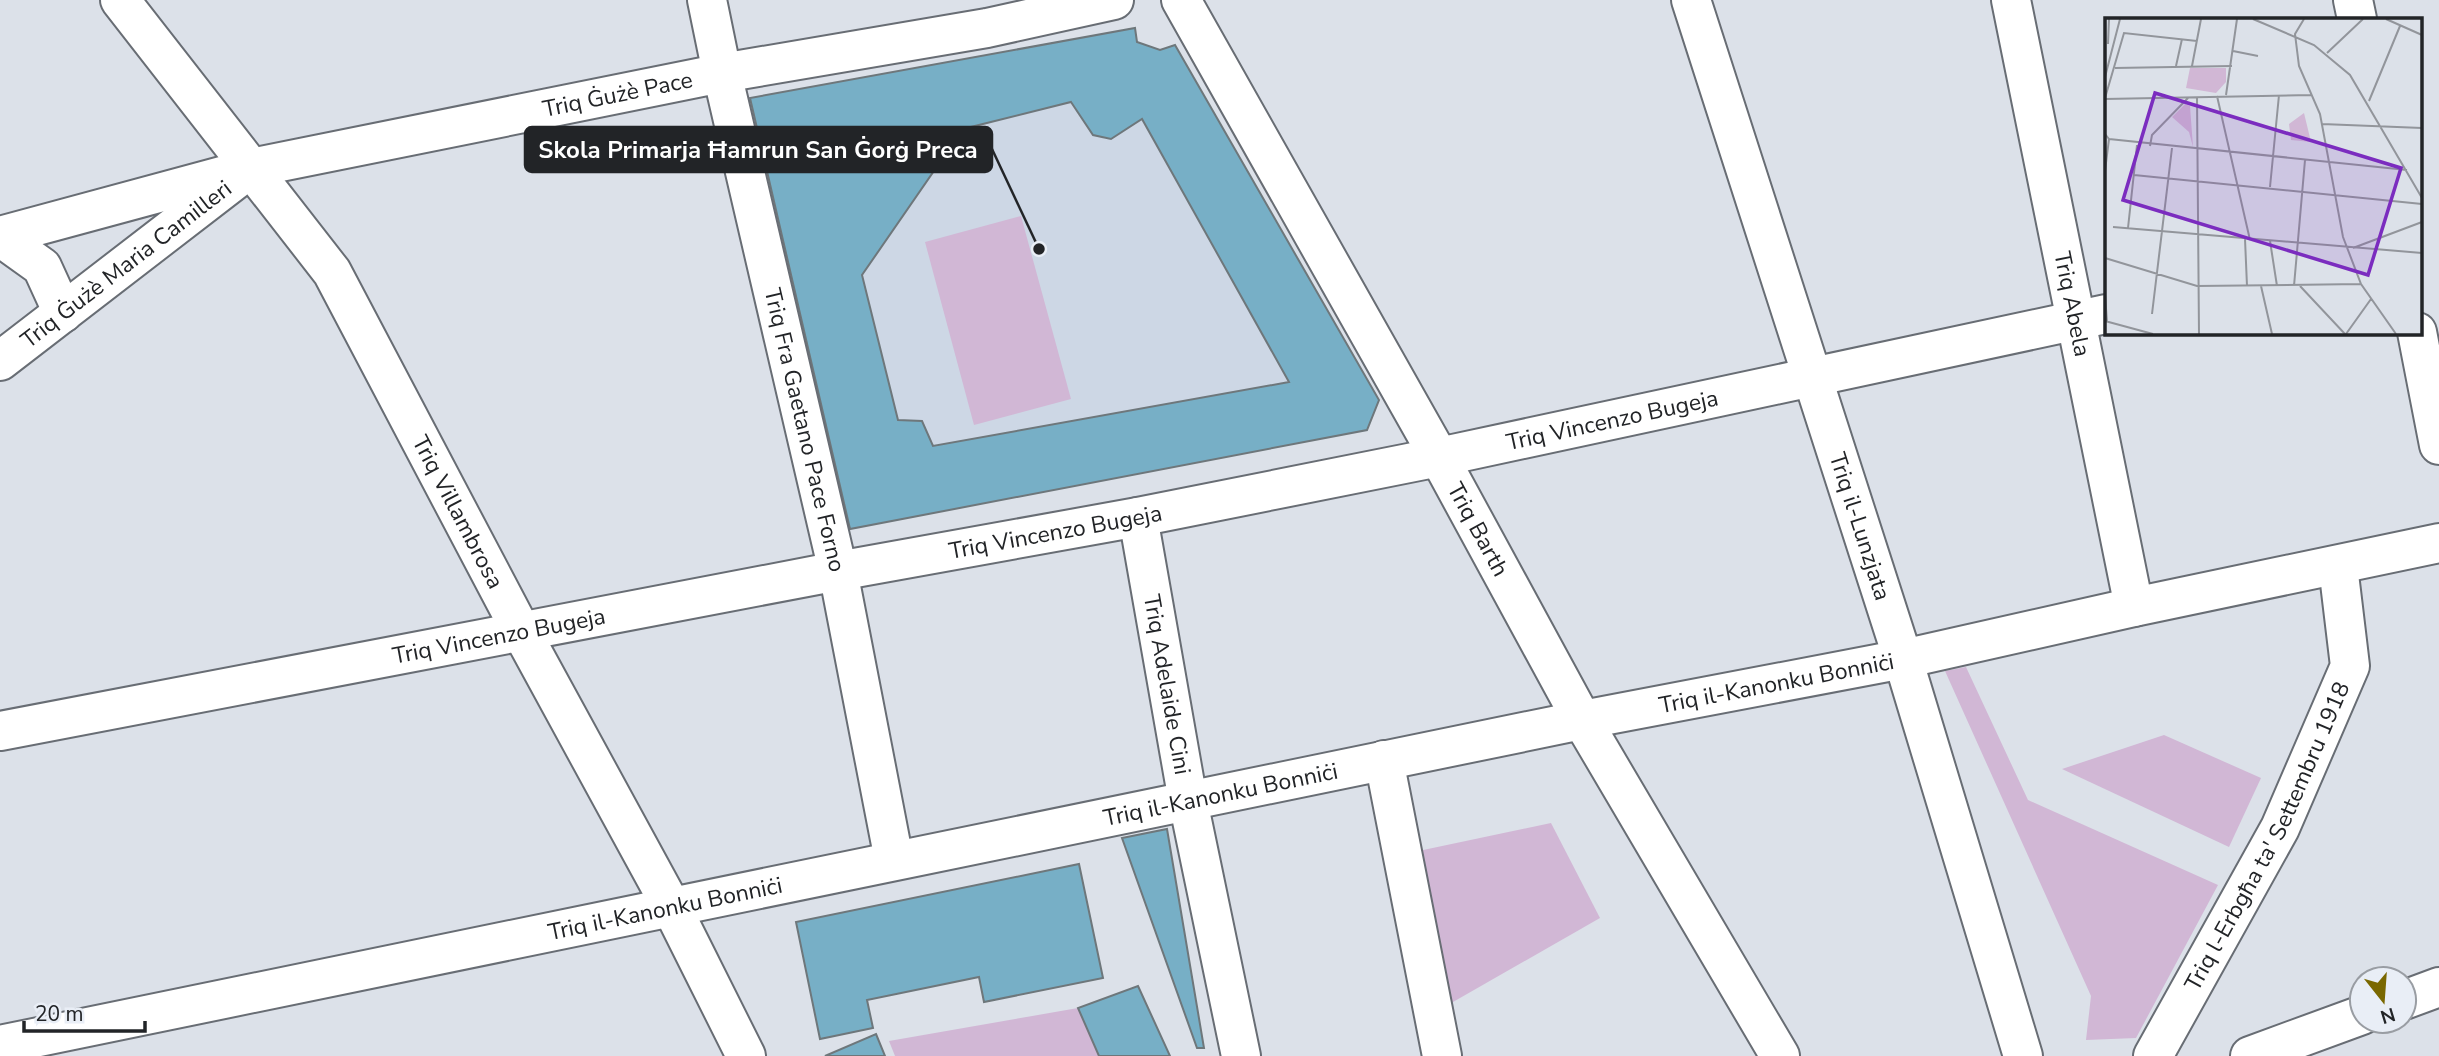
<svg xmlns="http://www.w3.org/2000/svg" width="2439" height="1056" font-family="'Nunito Sans',sans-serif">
<rect width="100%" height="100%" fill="#dce1e9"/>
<path fill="#cdd7e5" d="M1135 28 1137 42 1160 50 1175 45 1379 400 1367 430 850 529 750 98Z"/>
<g fill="#d1b7d5">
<path d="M1021 216 1071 399 974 425 925 242Z"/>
<path d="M1966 667 2028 800 2218 885 2136 1038 2086 1040 2091 996 1945 671Z"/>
<path d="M2164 735 2261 778 2229 847 2062 769Z"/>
<path d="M1551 823 1600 918 1446 1006 1409 853Z"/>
<path d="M1078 1008 1099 1056H895L889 1041Z"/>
</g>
<g fill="#77afc6" stroke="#6e777b" stroke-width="2" fill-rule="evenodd">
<path d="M1135 28 1137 42 1160 50 1175 45 1379 400 1367 430 850 529 750 98ZM1071 102 1093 135 1111 139 1142 119 1289 382 933 446 922 421 898 420 862 275 963 129Z"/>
<path d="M1167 829 1204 1048H1197L1122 838Z"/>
<path d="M1079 864 1103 978 984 1002 979 977 867 1000 873 1028 820 1039 796 922Z"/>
<path d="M1138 986 1170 1056H1099L1078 1008Z"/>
<path d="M876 1034 885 1056H825Z"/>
</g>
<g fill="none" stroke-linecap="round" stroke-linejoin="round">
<defs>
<g id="minor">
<path id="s1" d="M120 0 332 272 521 631 671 906 746 1056"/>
<path id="s2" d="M707 0 722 73 838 571 894 860"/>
<path id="s3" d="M1181 0 1439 457 1582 720 1780 1056"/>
<path id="s4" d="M1691 0 1903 659 2023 1056"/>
<path id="s5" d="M2011 0 2134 607"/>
<path d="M2353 0 2357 19"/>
<path id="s6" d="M0 236 251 168 722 73 987 28 1114 0"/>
<path d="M0 237 42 267 63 313"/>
<path d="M2417 332 2439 445"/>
<path id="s7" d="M0 361 235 180"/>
<path id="s8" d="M1138 517 1188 801 1241 1056"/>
<path id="s9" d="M0 731 838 571 1138 517 1439 457 2106 314"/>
<path d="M1384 760 1442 1056"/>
<path d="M2404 1000 2439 987"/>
<path id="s10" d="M0 1045 1582 720 1903 659 2134 607 2439 543"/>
<path id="s11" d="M2153 1056 2280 828 2350 666 2338 566"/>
<path d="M2250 1056 2362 1015"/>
</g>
</defs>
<use href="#minor" stroke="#686d74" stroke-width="42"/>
<use href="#minor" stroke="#fff" stroke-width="38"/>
</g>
<g text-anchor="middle" stroke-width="6" stroke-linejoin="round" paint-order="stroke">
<g font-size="23" fill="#222427" stroke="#e9eef6">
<text dy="8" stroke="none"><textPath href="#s6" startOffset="634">Triq Ġużè Pace</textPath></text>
<text dy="8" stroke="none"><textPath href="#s7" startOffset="159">Triq Ġużè Maria Camilleri</textPath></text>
<text dy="8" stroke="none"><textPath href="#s5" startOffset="310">Triq Abela</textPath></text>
<text dy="8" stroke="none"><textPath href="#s9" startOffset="1642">Triq Vincenzo Bugeja</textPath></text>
<text dy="8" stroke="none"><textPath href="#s2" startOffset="441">Triq Fra Gaetano Pace Forno</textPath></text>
<text dy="8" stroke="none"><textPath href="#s1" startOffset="616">Triq Villambrosa</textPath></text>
<text dy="8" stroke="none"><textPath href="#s4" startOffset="553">Triq il-Lunzjata</textPath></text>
<text dy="8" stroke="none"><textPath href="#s3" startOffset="607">Triq Barth</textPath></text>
<text dy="8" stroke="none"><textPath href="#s9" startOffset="1074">Triq Vincenzo Bugeja</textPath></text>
<text dy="8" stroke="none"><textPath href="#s9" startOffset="508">Triq Vincenzo Bugeja</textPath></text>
<text dy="8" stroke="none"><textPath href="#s10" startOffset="1813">Triq il-Kanonku Bonniċi</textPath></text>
<text dy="8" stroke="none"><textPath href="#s8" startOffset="170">Triq Adelaide Cini</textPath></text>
<text dy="8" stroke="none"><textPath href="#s10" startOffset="1246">Triq il-Kanonku Bonniċi</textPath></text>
<text dy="8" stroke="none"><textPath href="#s11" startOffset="248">Triq l-Erbgħa ta' Settembru 1918</textPath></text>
<text dy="8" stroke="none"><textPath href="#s10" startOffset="679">Triq il-Kanonku Bonniċi</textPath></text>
</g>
</g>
<g transform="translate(2105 18)">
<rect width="317" height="317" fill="#dce1e9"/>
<path d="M85 50H121V64L111 75 81 70ZM80 86 85 88 88 129 84 114 67 99ZM199 95 206 124 186 122 184 106Z" fill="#d1b7d5"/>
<path fill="none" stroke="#92959b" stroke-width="2" d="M148 1 209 27 245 57 317 180M199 1 190 16 194 48 215 96 238 219 256 266 291 316M281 1 317 17M3 26 4 1M128 33 153 38M222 35 258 1M71 48 77 21M87 48 96 1M10 50 127 48M0 59 15 1M121 77 132 1M112 78 145 222M92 79 94 316M0 80 19 15 92 23M0 81 206 77M264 83 295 8M217 106 317 110M0 116 4 121 0 153M4 121 302 152M45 128 47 117 83 80M29 157 317 186M165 169 174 77M8 209 317 235M23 210 32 127M140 221 142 268M165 223 172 268M248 230 317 204M0 240 92 268 256 266M156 268 167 316M189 268 200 142M195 268 240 316M0 277 2 304M47 296 67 130M0 303 48 316M241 316 266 281"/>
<path fill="#7b2cbf" fill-opacity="0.15" stroke="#7b2cbf" stroke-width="3.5" d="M50 75 296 150 263 257 18 182Z"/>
<rect width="317" height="317" fill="none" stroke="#222427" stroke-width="3.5"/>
</g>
<path fill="none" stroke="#222427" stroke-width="2.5" d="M1039 249L992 149"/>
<circle fill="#222427" stroke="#e9eef6" stroke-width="2.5" cx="1039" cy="249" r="7"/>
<rect fill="#222427" stroke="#222427" stroke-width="2.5" x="525" y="127" width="467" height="45" rx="7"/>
<g font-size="24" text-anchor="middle" font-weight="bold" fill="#fff">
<text x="758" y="158">Skola Primarja Ħamrun San Ġorġ Preca</text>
</g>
<g transform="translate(2383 1000) rotate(163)"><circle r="33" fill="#e9eef6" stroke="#999da3" stroke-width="2"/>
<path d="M0-5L12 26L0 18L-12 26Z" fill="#7a6800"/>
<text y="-10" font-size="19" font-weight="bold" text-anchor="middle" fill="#222427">N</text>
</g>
<path d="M24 1021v10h121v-10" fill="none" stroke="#222427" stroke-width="3.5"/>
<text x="35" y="1021" font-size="21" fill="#222427" stroke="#e9eef6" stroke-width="5" paint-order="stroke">20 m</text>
</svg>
